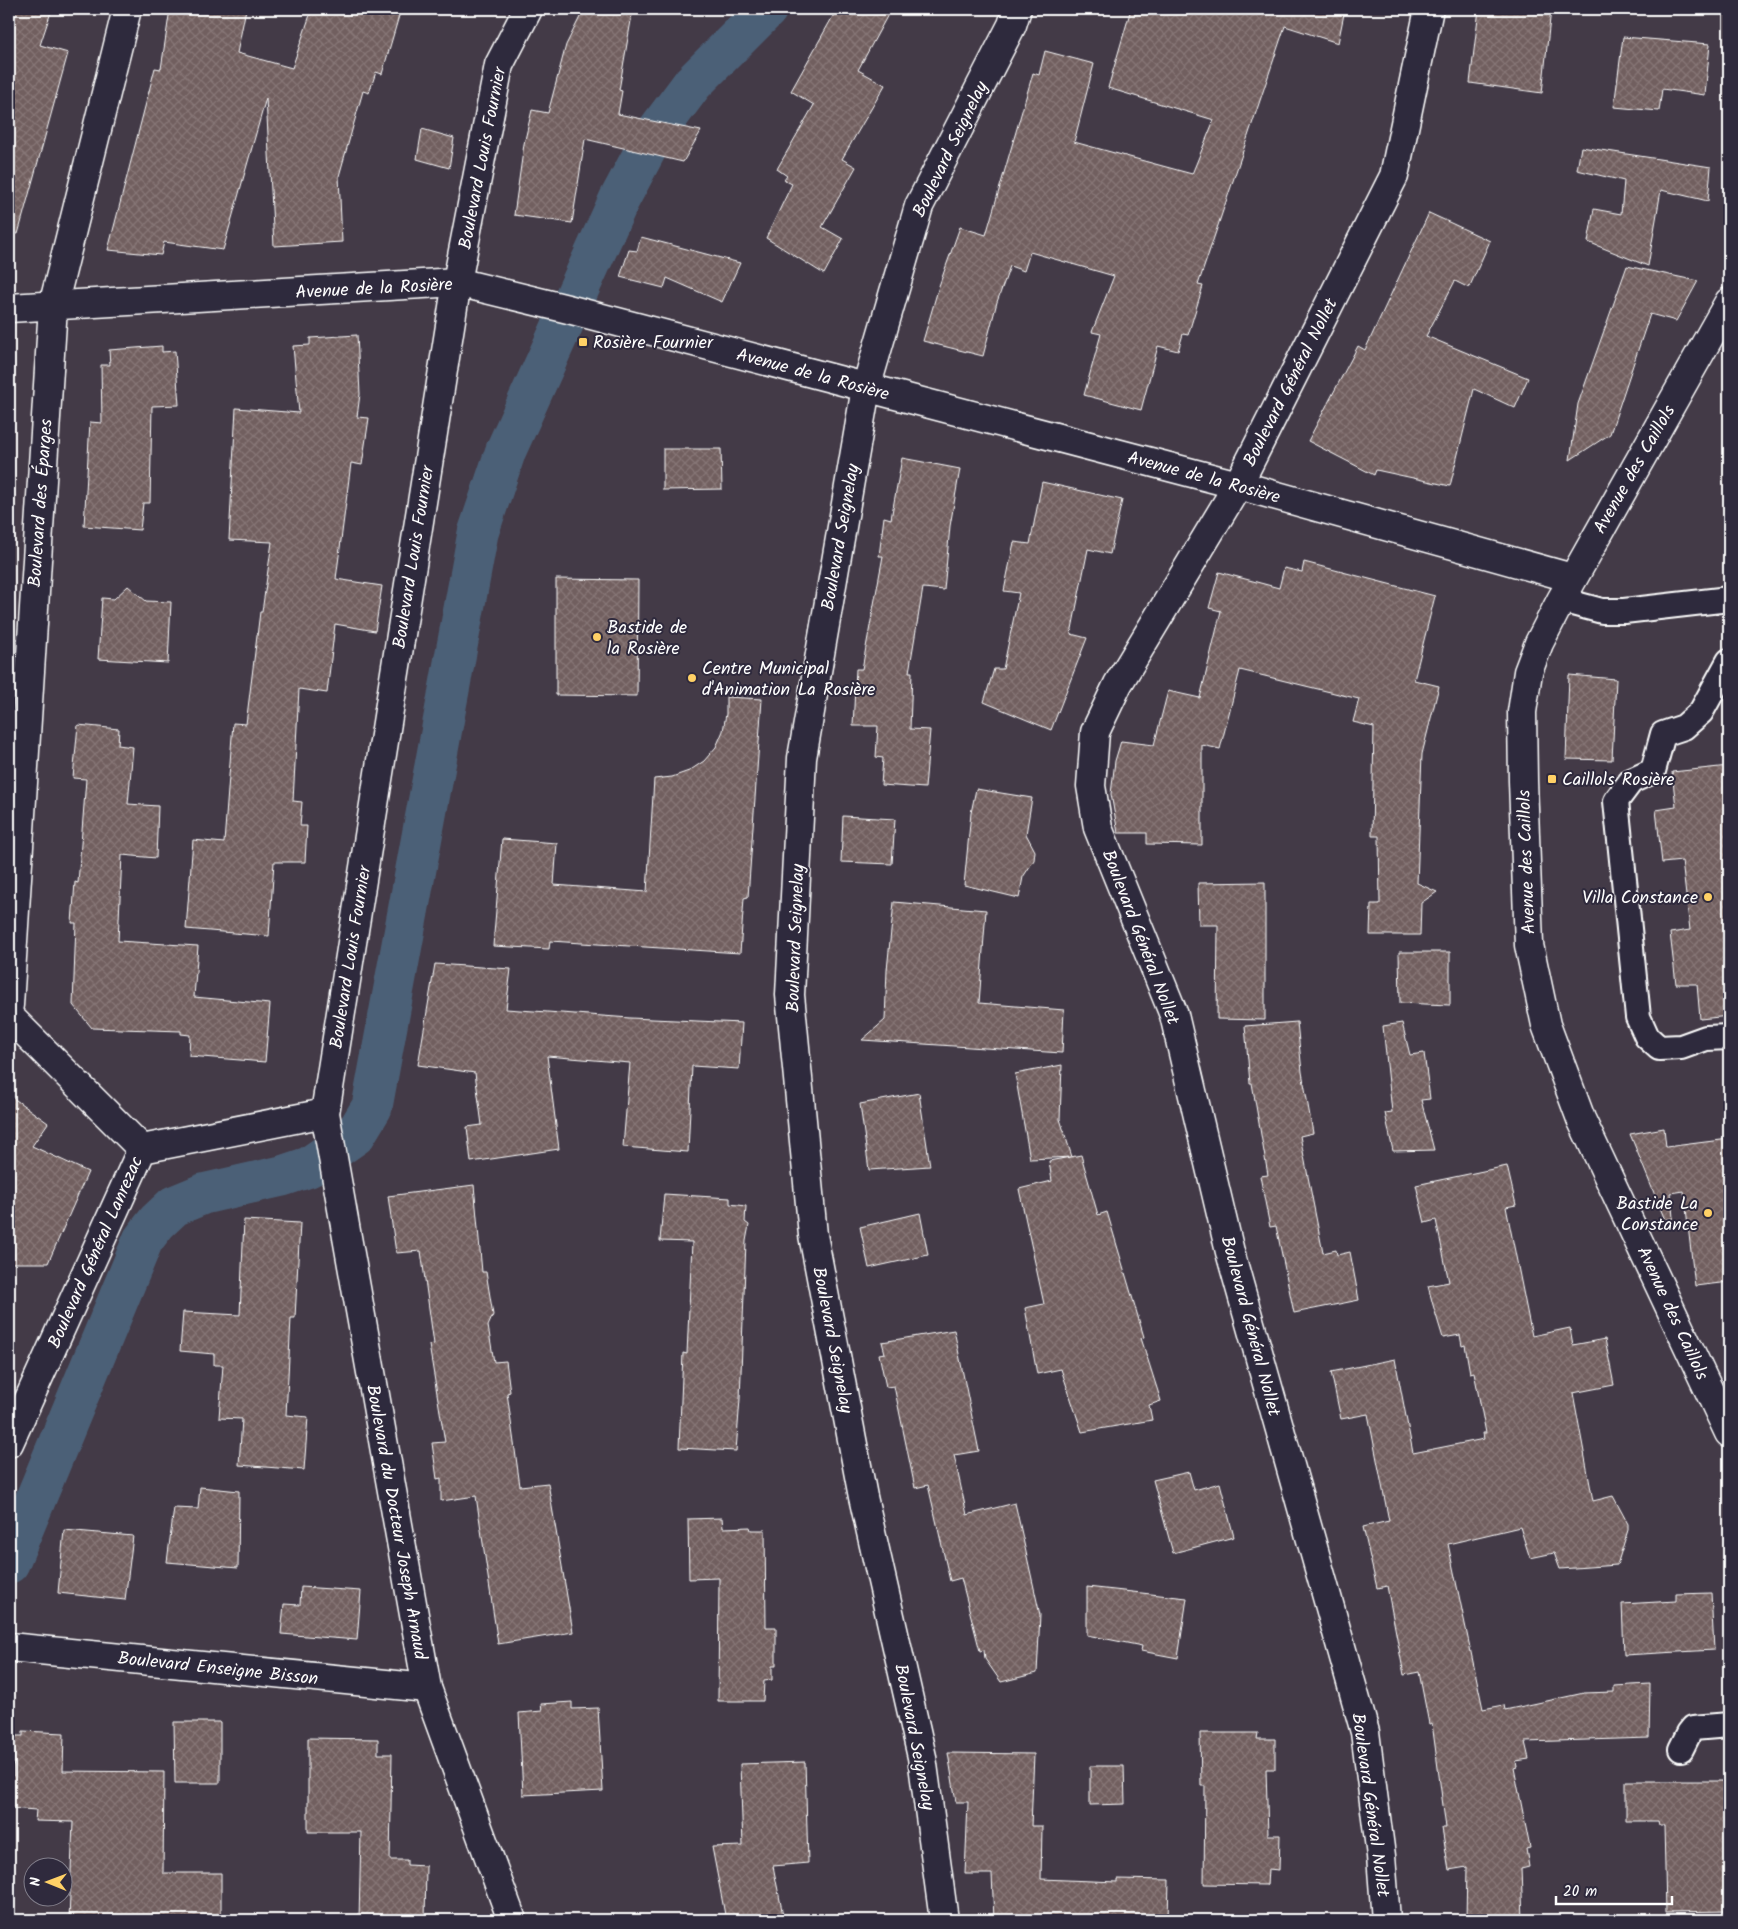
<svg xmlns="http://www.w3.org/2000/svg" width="1738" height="1929" font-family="Kalam,sans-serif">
<defs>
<pattern id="building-cross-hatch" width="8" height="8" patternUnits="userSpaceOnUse" patternTransform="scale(1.25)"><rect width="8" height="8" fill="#715e5e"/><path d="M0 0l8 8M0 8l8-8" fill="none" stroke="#867676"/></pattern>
</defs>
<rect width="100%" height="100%" fill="#433a47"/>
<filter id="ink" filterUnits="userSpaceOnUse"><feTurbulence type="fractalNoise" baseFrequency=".02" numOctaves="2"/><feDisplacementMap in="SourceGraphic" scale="10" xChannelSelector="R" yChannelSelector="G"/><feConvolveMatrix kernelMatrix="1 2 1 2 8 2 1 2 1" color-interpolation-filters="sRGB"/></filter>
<g filter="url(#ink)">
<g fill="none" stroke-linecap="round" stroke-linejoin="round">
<path stroke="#4c6177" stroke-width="41" d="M9 1563 143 1240 157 1222 174 1206 203 1194 282 1176 309 1167 355 1135 372 1107 478 533 506 450 619 200 652 138 693 83 767 9"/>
</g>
<g fill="url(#building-cross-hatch)" stroke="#fff">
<path d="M9 9H52L40 45 68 53 18 234 9 233Z"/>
<path d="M170 9H246L237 53 292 68 312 9H401L382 74 376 72 369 93 363 91 339 176 342 242 274 246 266 98 223 250 164 242 161 255 108 250 155 68 161 69Z"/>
<path d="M584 9H633L619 90 622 91 618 114 701 131 683 162 585 139 572 223 514 215 524 144 532 110 548 113 566 45Z"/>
<path d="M837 9H891L858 70 885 85 842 159 856 167 822 227 843 239 824 274 766 238 792 184 784 180 787 176 777 169 814 105 791 91Z"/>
<path d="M1131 9H1345L1338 43 1285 26 1198 285 1203 286 1188 335 1183 334 1178 351 1158 346 1141 410 1084 395 1101 334 1092 332 1114 276 1030 252 1024 271 1010 266 997 302 983 356 923 341 939 286 960 227 986 235 1033 73 1039 75 1045 51 1094 64 1074 142 1192 174 1214 120 1108 88Z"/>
<path d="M1479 9H1551L1542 93 1470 83Z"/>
<path d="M1623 37 1710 44 1705 95 1662 89 1659 111 1614 107Z"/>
<path d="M422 129 454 138 449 168 417 159Z"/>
<path d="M1581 147 1711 167 1708 201 1661 190 1648 266 1588 242 1594 209 1621 214 1624 181 1577 170Z"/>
<path d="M1429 213 1490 241 1469 288 1455 281 1426 336 1528 378 1515 408 1474 389 1450 486 1376 470 1374 475 1308 441 1358 346 1365 350Z"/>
<path d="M641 237 740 263 722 302 667 278 664 288 620 277 629 250 637 251Z"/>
<path d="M1627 266 1698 281 1676 321 1650 314 1610 434 1570 460 1578 404Z"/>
<path d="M357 335 360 394 357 417 369 418 362 465 351 463 336 579 382 586 375 631 335 624 327 693 299 689 293 801 302 802 300 826H307L305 862H274L269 936 186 929 193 840 224 843 233 723 246 724 260 612H262L272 542 229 540 236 408 299 413 293 346 310 345V338Z"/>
<path d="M162 346V352L175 351 179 405 152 406 150 503H143L140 530 84 526 90 422 102 423 101 365H110L109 350Z"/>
<path d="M663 449H721L722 489 663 490Z"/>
<path d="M902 458 960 469 950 526 944 590 923 588 909 672H912L910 729 930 730 925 788 881 785 883 758 876 757 878 726H853L856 669H862L883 556H879L884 517 891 519Z"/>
<path d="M1042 482 1122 500 1110 554 1088 549 1071 634 1087 638 1051 730 984 702 994 669H1003L1019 593 1004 591 1014 542 1030 544Z"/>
<path d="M1304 562 1435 596 1414 680 1439 686 1422 754 1417 883 1437 892 1421 903 1420 935H1370L1371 904H1380L1379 836H1372L1374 727 1353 722 1359 699 1240 670 1220 749 1202 745V845L1147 844V833H1118L1111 794 1115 761 1121 741 1154 745 1168 691 1200 698 1221 611 1209 608 1219 572 1279 588 1284 568 1302 572Z"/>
<path d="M556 579 638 580 637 696 556 695Z"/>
<path d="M128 586 146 601 171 602 168 663 98 659 102 598 114 599Z"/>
<path d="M1569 675 1616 679 1612 760 1566 759Z"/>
<path d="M726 697 762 699 748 897 744 898 740 953 550 941 549 949 493 946 502 839 557 843 554 885 647 892 654 779 672 777 689 771 704 761 716 747 723 731 726 714Z"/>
<path d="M78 725 119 729 118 745 133 747 128 804 158 806 156 858 122 855 118 941 198 946 194 997 270 1004 265 1062 189 1056 190 1035 181 1034V1031L92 1028 73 1005 76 923H72L75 882 78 883 86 779 73 778Z"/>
<path d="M1729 766V1016L1700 1019 1697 984H1676L1670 933 1690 930 1682 861 1662 863 1656 810 1676 807 1672 772Z"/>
<path d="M976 789 1032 798 1026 834 1035 851 1034 860 1023 877 1019 898 964 885 971 813Z"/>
<path d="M843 816 895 819 892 864 841 862Z"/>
<path d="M1265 882V1020L1217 1019 1218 925H1199L1198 883Z"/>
<path d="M894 902 986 910 979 1003 1064 1010 1062 1053 862 1040 885 1020 887 970Z"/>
<path d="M1399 952H1450V1005L1400 1003Z"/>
<path d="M435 964 511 969 506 1009 630 1018 742 1023 739 1069 692 1066 688 1152 623 1147 630 1063 547 1056 559 1149 471 1162 467 1127 482 1125 475 1073 418 1065Z"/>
<path d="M1297 1022 1302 1072 1313 1133 1300 1136 1323 1253 1336 1250 1337 1255 1350 1252 1359 1300 1294 1313 1276 1226 1270 1227 1260 1176 1268 1175 1252 1083H1250L1245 1026Z"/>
<path d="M1402 1023 1410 1055 1424 1053 1430 1099 1421 1100 1434 1150 1393 1151 1385 1113 1392 1112 1383 1026Z"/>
<path d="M1062 1065 1060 1119 1072 1157 1030 1159 1015 1074Z"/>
<path d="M919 1093 930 1166 869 1170 860 1104Z"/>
<path d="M9 1095 48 1123 32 1146 88 1172 48 1263H9Z"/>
<path d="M1664 1128 1666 1147 1729 1139V1282L1695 1286 1684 1191 1671 1193 1673 1218 1665 1220 1630 1134Z"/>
<path d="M1081 1155 1098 1215 1107 1212 1144 1337 1141 1338 1161 1401 1149 1405 1152 1420 1082 1432 1061 1369 1037 1374 1025 1308 1044 1304 1019 1189 1052 1181 1049 1161Z"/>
<path d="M1507 1166 1516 1205 1506 1207 1532 1336 1570 1328 1573 1345 1605 1339 1614 1385 1573 1393 1593 1501 1613 1496 1628 1524V1530L1617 1565 1560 1569 1554 1553 1530 1558 1520 1527 1448 1544 1483 1709 1504 1705 1505 1710 1584 1693 1614 1692V1686L1650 1684 1649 1738 1525 1742 1529 1759 1516 1761 1517 1767 1514 1768 1530 1848 1526 1849 1529 1867 1521 1869 1523 1920H1466L1467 1867 1449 1870 1442 1828H1446L1432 1723 1429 1724 1419 1672 1404 1675 1387 1586 1377 1588 1363 1527 1389 1521 1368 1414 1341 1419 1331 1372 1395 1359 1413 1453 1484 1439 1483 1433H1486L1474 1372 1470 1373 1465 1345 1462 1346 1460 1335 1443 1338 1433 1305 1428 1286 1449 1282 1436 1220 1425 1223 1416 1185Z"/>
<path d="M474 1185 482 1272H486L493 1315 488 1326 494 1362 506 1361 510 1392 507 1393 520 1486 548 1483 573 1632 498 1644 476 1496 441 1501V1478L437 1479 432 1443 445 1442 429 1345 434 1344 421 1251 396 1253 388 1196Z"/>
<path d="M664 1194 730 1198V1204L746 1206 745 1222 749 1225 746 1241 740 1399 736 1451 679 1448 683 1353 687 1354 692 1242 660 1241Z"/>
<path d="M920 1213 928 1255 869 1268 860 1227Z"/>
<path d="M244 1220 300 1223 295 1318H291L286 1415 308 1417 304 1470 239 1465 242 1419 219 1418 223 1365H214V1354L180 1351 183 1312 240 1315Z"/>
<path d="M954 1330 979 1451 954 1455 967 1515 1015 1503 1040 1615 1037 1673 1001 1682 985 1659 984 1650 980 1651 961 1578 950 1581 928 1485 915 1488 894 1386 886 1387 879 1354 885 1353 882 1342Z"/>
<path d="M1189 1472 1194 1490 1220 1483 1234 1537 1173 1553 1153 1480Z"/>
<path d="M200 1487 239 1491 238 1568 167 1562 174 1508 198 1509Z"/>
<path d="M722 1518 723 1528 750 1527 751 1530H765L766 1627H776V1666H772V1680L764 1681 763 1701H718L719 1578 689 1579 688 1519Z"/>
<path d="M64 1530 133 1536 125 1600 58 1593Z"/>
<path d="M301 1587 361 1591 357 1640 281 1634 284 1604 300 1605Z"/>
<path d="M1087 1587 1187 1598 1178 1658 1141 1651 1142 1646 1087 1635Z"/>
<path d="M1711 1593 1714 1650 1624 1655 1622 1604 1676 1601V1594Z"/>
<path d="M572 1702V1709L598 1708 603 1791 523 1795 519 1713 542 1711 541 1704Z"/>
<path d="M174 1722H220V1783H175Z"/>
<path d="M23 1731 64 1733 63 1771 164 1772 163 1873H221V1920H69L73 1822 35 1821 36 1810 9 1808V1776H13L15 1736H23Z"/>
<path d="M1200 1733H1258L1257 1739H1275V1769H1266L1268 1835H1280L1279 1870 1268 1869 1267 1885 1204 1884 1205 1786H1201Z"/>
<path d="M308 1738 378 1739V1754H392L390 1860H407V1865L426 1866 425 1920H359L361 1832H308Z"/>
<path d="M948 1753 1034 1754 1031 1826H1042L1041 1879 1117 1882V1879L1169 1880 1168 1920H994L992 1874H965L968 1802H956Z"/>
<path d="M805 1762 808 1863 773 1866 784 1920H726L712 1847 743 1846 740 1764Z"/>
<path d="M1090 1766H1124L1125 1804 1090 1805Z"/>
<path d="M1626 1781H1729V1911L1666 1912 1664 1825H1659L1658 1821H1626Z"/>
</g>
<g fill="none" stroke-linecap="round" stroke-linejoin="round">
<defs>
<g id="lane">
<path d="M1561 600 1602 611H1624L1729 599"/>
<path d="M1729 661 1701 712 1684 727 1663 734 1653 771 1631 781 1616 801 1638 1017 1647 1037 1659 1048 1681 1047 1706 1038 1729 1037"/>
<path d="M1681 1749 1689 1733 1693 1728 1729 1725"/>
</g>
<g id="street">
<path d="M9 1005 53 306 127 9"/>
<path d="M9 1016 142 1149"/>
<path d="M9 1443 142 1149 325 1113"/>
<path d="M9 1647 427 1688"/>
<path d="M512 1920 427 1688 325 1113 457 282 499 65 528 9"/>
<path d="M944 1920 922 1757 863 1497 813 1235 790 995 802 758 866 388 919 206 1012 25 1017 9"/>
<path d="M1386 1920 1381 1856 1365 1732 1230 1252 1174 1015 1098 828 1091 786 1095 732 1118 684 1238 485 1394 176 1429 9"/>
</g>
<g id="secondary">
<path d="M1729 302 1561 600 1539 643 1528 672 1522 712 1523 781 1529 945 1546 1025 1581 1119 1729 1433"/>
<path d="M9 308 457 282 568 309 1238 485 1572 578"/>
</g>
</defs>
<use href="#lane" stroke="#fff" stroke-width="28"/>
<use href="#street" stroke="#fff" stroke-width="31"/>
<use href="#secondary" stroke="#fff" stroke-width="31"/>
<use href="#lane" stroke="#2f2a3d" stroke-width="24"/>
<use href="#street" stroke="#2f2a3d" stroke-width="28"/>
<use href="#secondary" stroke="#2f2a3d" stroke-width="28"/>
</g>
</g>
<g fill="#ffd166" stroke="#2f2a3d" stroke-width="2">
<rect x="578" y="337" width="10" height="10" rx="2.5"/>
<circle cx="597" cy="637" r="5"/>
<circle cx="692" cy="678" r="5"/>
<rect x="1547" y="774" width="10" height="10" rx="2.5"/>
<circle cx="1708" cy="897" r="5"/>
<circle cx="1708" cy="1213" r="5"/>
</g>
<g text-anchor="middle" stroke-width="4" stroke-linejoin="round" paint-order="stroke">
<g font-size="18" fill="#fff" stroke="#2f2a3d">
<text transform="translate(950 149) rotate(-64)" y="6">Boulevard Seignelay</text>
<text transform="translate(482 158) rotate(-79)" y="6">Boulevard Louis Fournier</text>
<text transform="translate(374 288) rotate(-3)" y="6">Avenue de la Rosière</text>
<text transform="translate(813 374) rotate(15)" y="6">Avenue de la Rosière</text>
<text transform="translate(1290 382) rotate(-63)" y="6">Boulevard Général Nollet</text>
<text transform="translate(1634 469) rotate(-60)" y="6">Avenue des Caillols</text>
<text transform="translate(1204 477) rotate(15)" y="6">Avenue de la Rosière</text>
<text transform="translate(40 503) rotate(-86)" y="6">Boulevard des Éparges</text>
<text transform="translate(840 537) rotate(-80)" y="6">Boulevard Seignelay</text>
<text transform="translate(413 557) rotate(-81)" y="6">Boulevard Louis Fournier</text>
<text transform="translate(1526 862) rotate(-92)" y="6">Avenue des Caillols</text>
<text transform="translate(1141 937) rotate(69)" y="6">Boulevard Général Nollet</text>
<text transform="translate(795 938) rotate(-88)" y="6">Boulevard Seignelay</text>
<text transform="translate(350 957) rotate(-81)" y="6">Boulevard Louis Fournier</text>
<text transform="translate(95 1252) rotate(-66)" y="6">Boulevard Général Lanrezac</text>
<text transform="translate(1673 1313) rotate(65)" y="6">Avenue des Caillols</text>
<text transform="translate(1251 1326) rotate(75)" y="6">Boulevard Général Nollet</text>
<text transform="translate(833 1340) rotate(79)" y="6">Boulevard Seignelay</text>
<text transform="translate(397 1522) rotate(80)" y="6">Boulevard du Docteur Joseph Arnaud</text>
<text transform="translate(218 1668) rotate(6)" y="6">Boulevard Enseigne Bisson</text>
<text transform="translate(915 1737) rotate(79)" y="6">Boulevard Seignelay</text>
<text transform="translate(1371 1805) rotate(82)" y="6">Boulevard Général Nollet</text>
</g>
<g font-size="18" fill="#fff" stroke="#2f2a3d" text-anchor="start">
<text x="593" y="348">Rosière Fournier</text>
<text x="607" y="633">Bastide de<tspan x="607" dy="21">la Rosière</tspan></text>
<text x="702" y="674">Centre Municipal<tspan x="702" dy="21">d'Animation La Rosière</tspan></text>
<text x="1562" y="785">Caillols Rosière</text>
<text x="1698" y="903" text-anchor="end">Villa Constance</text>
<text x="1698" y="1209" text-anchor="end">Bastide La<tspan x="1698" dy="21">Constance</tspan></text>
</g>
</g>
<rect width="1738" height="1929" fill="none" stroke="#2f2a3d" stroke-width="30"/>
<rect x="15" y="15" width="1708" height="1899" fill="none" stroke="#fff" stroke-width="2" filter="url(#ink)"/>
<g transform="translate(48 1882) rotate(271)"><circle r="24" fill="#2f2a3d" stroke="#827f8b"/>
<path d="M0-4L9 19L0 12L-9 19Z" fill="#ffd166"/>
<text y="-8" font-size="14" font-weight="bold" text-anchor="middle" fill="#ffffff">N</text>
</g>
<path d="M1556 1896v8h116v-8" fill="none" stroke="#ffffff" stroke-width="2.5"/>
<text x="1563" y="1896" font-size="15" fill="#ffffff" stroke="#2f2a3d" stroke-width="4" paint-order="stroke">20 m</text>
</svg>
